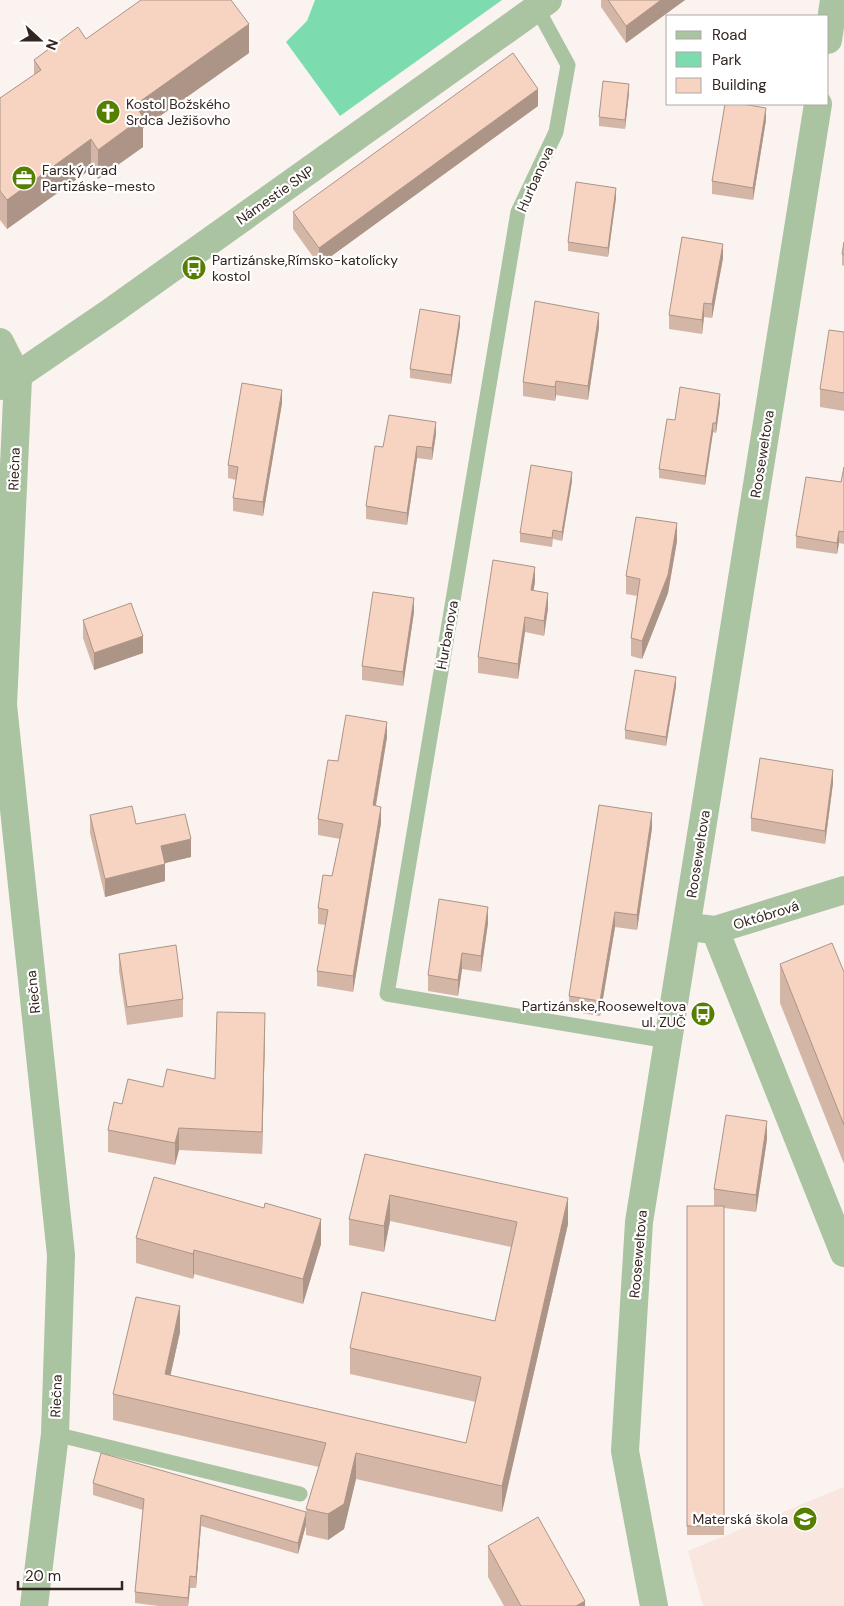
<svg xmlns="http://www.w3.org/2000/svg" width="844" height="1606" font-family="'DM Sans',sans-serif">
<rect width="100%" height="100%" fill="#fbf3f0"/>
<path fill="#f8e6df" d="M844 1487V1606H703L688 1551Z"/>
<path fill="#7ddcaf" d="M315 0H502L340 116 286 42 307 21Z"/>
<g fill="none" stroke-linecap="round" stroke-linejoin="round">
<g stroke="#aac3a1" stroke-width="15">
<path d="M537 8 568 65 556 132 518 212 387 994 668 1041"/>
<path d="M55 1434 300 1494"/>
</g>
<g stroke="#aac3a1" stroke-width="28">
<path d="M828 40 834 0"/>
<path d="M0 342 18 378 3 705 61 1255 55 1434 34 1606"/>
<path d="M2 386 109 313 548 0"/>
<path d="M698 928 715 930 844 890"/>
<path d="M715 930 844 1253"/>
<path d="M654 1606 625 1451 639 1222 818 104"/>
</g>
</g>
<g fill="#d4b6a6">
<path d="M601 0H685L626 43 601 7Z"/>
<path d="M86 39 249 53 143 128V147L98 179 91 169 7 229 0 220V98L34 75V60Z"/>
<path d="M629 93 625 129 599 126V117Z"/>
<path d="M538 106 319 265 293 229V212Z"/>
<path d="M766 120 753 200 712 194V181Z"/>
<path d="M616 198 608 257 568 251V242Z"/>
<path d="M844 242V266L842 265V254Z"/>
<path d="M723 258 712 318 704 317 702 334 669 329V315Z"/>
<path d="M460 325 451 384 410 378V369Z"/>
<path d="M599 327 588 400 556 395 555 401 523 396V382Z"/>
<path d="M844 332V411L820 407V389Z"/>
<path d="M282 403 263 516 233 511V498L236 480 228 478V465Z"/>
<path d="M720 403 716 433 713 432 705 485 659 478V469L675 420Z"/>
<path d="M436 434 432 460 417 458 407 525 366 519V506L383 447Z"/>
<path d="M844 467V544L839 543 837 554 796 548V536L841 482Z"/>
<path d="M572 481 562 541 553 539 552 547 520 542V533Z"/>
<path d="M677 541 668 593 642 659 631 656V638L637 596 626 594V576Z"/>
<path d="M535 582 533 590 548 608 544 636 525 632 518 679 478 673V657Z"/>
<path d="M414 612 403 686 362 680V666Z"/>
<path d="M83 620 143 653 94 670 83 638Z"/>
<path d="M676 686 666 746 625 739V730Z"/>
<path d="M387 737 376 806 381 823 353 992 317 986V971L326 925 318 924V908L332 876 340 839 318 835V819L338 761Z"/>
<path d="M833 783 825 844 751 831V818Z"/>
<path d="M90 815 136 824 191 857 165 863V881L105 897 90 833Z"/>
<path d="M652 828 637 930 615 927 600 1016 569 1011V996Z"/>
<path d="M488 923 481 972 462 969 458 996 428 991V975Z"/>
<path d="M119 954 183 999V1017L127 1025 119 971Z"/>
<path d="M780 964 844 972V1164L780 1003Z"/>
<path d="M265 1035 262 1154 179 1150 175 1165 108 1152V1130L122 1104 163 1087 215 1079Z"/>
<path d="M767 1139 756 1212 724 1208V1535H687V1206H714V1189Z"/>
<path d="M365 1154 568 1224 502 1512 356 1479 344 1529 328 1540 306 1535V1525L298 1554 201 1526 196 1588H190L188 1606H159L135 1603V1592L143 1510 93 1495V1483L306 1512 319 1467 113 1420V1394L180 1332 170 1376 466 1443 476 1402 350 1374V1348L495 1321 511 1247 390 1221 384 1252 349 1245V1219Z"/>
<path d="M136 1238 321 1244 303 1304 194 1274 193 1279 136 1263Z"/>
<path d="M488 1546 585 1606H504L488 1577Z"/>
</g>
<g fill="#ac9487">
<path d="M661 0H685L626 43V26Z"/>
<path d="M249 24V53L143 128V147L98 179V150L135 105Z"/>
<path d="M629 84V93L625 129V120Z"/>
<path d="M538 89V106L319 265V248Z"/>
<path d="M766 108V120L753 200V188Z"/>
<path d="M91 139V169L7 229V200Z"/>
<path d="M616 188V198L608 257V248Z"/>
<path d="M723 244V258L712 318V304Z"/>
<path d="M704 303V317L702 334V320Z"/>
<path d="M599 313V327L588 400V386Z"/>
<path d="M460 316V325L451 384V375Z"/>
<path d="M556 381V395L555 401V387Z"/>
<path d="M282 390V403L263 516V502Z"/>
<path d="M720 394V403L716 433V423Z"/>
<path d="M436 422V434L432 460V448Z"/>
<path d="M713 423V432L705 485V476Z"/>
<path d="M417 446V458L407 525V513Z"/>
<path d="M572 472V481L562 541V532Z"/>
<path d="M677 523V541L668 593 642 659V641Z"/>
<path d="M839 531V543L837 554V543Z"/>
<path d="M535 567V582L531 605V590Z"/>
<path d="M548 593V608L544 636V621Z"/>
<path d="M414 598V612L403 686V672Z"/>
<path d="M525 617V632L518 679V664Z"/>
<path d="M143 636V653L94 670V653Z"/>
<path d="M676 677V686L666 746V737Z"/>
<path d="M387 722V737L373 821V805Z"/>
<path d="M833 770V783L825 844V831Z"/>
<path d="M381 807V823L353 992V976Z"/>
<path d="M652 813V828L637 930V915Z"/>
<path d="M191 839V857L161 864V846Z"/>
<path d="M165 864V881L105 897V879Z"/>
<path d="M488 907V923L481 972V956Z"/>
<path d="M615 912V927L600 1016V1001Z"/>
<path d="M462 953V969L458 996V980Z"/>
<path d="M265 1013V1035L262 1154V1132Z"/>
<path d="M767 1121V1139L756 1212V1195Z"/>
<path d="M179 1128V1150L175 1165V1143Z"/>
<path d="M390 1195V1221L384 1252V1226Z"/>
<path d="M568 1198V1224L502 1512V1486Z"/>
<path d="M321 1219V1244L303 1304V1279Z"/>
<path d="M194 1250V1274L193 1279V1254Z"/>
<path d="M180 1306V1332L165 1400V1374Z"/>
<path d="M356 1453V1479L344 1529 328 1540V1514Z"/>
<path d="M306 1514V1525L298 1554V1543Z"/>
<path d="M201 1515V1526L196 1588V1577Z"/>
<path d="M190 1576V1588L188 1606V1598Z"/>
<path d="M585 1601V1606H576Z"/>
</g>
<g fill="#f6d4c1" stroke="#ac9487">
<path d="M141 0H231L249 24 135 105 143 117 98 150 91 139 7 200 0 191V98L41 70 34 60 78 27 86 39Z"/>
<path d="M608 0H661L626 26Z"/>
<path d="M513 53 538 89 319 248 293 212Z"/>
<path d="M603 81 629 84 625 120 599 117Z"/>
<path d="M725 104H742L766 108 753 188 712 181Z"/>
<path d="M576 182 616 188 608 248 568 242Z"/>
<path d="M682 237 723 244 712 304 704 303 702 320 669 315Z"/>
<path d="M844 242V255L842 254Z"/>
<path d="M535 301 599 313 588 386 556 381 555 387 523 382Z"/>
<path d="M420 309 460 316 451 375 410 369Z"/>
<path d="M829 330 844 332V393L820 389Z"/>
<path d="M242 383 282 390 263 502 233 498 238 467 228 465Z"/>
<path d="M680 387 720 394 716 423H713L705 476 659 469 667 419 675 420Z"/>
<path d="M389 415 436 422 432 448 417 446 407 513 366 506 375 446 383 447Z"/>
<path d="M531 465 572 472 562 532 553 530 552 538 520 533Z"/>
<path d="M844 467V532L839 531 837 543 796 536 806 477 841 482Z"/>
<path d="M636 517 677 523 668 575 642 641 631 638 640 579 626 576Z"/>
<path d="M493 560 535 567 531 590 548 593 544 621 525 617 518 664 478 657Z"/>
<path d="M373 592 414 598 403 672 362 666Z"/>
<path d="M131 603 143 636 94 653 83 620Z"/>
<path d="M635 670 676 677 666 737 625 730Z"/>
<path d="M346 715 387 722 373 805 381 807 353 976 317 971 328 910 318 908 323 875 332 876 343 824 318 819 328 760 338 761Z"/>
<path d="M760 758 833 770 825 831 751 818Z"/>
<path d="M599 805 652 813 637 915 615 912 600 1001 569 996Z"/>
<path d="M132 806 136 824 185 814 191 839 161 846 165 864 105 879 90 815Z"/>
<path d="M439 899 488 907 481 956 462 953 458 980 428 975Z"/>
<path d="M832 943 844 972V1125L780 964Z"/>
<path d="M176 945 183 999 127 1007 119 954Z"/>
<path d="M217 1012 265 1013 262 1132 179 1128 175 1143 108 1130 114 1102 122 1104 128 1079 163 1087 167 1069 215 1079Z"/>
<path d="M726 1115 767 1121 756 1195 714 1189Z"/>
<path d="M365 1154 568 1198 502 1486 356 1453 344 1504 328 1514 306 1509 326 1443 113 1394 136 1297 180 1306 165 1374 466 1443 481 1377 350 1348 362 1292 495 1321 517 1222 390 1195 384 1226 349 1219Z"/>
<path d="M154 1177 264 1208 265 1203 321 1219 303 1279 194 1250 193 1254 136 1238Z"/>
<rect x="687" y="1206" width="37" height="320"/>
<path d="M101 1453 306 1512V1514L298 1543 201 1515 196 1577 190 1576 188 1598 135 1592 144 1499 93 1483Z"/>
<path d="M538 1517 585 1601 576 1606H521L488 1546Z"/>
</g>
<defs>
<symbol id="church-disc" viewBox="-11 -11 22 22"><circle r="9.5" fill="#567f00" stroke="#fff"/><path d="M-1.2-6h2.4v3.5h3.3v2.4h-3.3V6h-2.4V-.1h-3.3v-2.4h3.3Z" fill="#fff"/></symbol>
<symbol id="office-disc" viewBox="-11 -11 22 22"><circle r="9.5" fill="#567f00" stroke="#fff"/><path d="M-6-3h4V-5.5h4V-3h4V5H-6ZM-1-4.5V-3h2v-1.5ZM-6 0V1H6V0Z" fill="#fff"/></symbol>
<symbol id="bus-disc" viewBox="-11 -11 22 22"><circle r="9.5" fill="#567f00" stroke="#fff"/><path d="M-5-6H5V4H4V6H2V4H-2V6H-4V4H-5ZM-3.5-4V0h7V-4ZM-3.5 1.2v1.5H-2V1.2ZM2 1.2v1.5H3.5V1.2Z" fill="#fff"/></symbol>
<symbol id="school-disc" viewBox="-11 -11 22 22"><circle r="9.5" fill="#567f00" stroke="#fff"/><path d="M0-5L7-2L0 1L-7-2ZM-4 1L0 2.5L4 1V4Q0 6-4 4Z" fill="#fff"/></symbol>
</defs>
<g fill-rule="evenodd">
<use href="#church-disc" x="94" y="98" width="28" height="28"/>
<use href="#office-disc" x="10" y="164" width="28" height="28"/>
<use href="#bus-disc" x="180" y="254" width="28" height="28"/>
<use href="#bus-disc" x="689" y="1000" width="28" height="28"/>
<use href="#school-disc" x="791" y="1505" width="28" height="28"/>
</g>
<g text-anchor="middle" stroke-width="4.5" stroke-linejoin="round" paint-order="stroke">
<g font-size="14" fill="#33251f" stroke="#fff" text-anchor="start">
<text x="126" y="109">Kostol Božského<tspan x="126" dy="16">Srdca Ježišovho</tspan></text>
<text x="42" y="175">Farský úrad<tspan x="42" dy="16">Partizáske-mesto</tspan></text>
<text x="212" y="265">Partizánske,Rímsko-katolícky<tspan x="212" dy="16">kostol</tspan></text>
<text x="686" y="1011" text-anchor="end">Partizánske,Rooseweltova<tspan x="686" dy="16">ul. ZUČ</tspan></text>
<text x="788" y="1524" text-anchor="end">Materská škola</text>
</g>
<g font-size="14" fill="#33251f" stroke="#fff">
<text transform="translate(535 179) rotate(-66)" y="5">Hurbanova</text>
<text transform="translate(275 195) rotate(-35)" y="5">Námestie SNP</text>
<text transform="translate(762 454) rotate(-81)" y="5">Rooseweltova</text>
<text transform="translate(14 469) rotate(-88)" y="5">Riečna</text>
<text transform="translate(447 635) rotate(-80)" y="5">Hurbanova</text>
<text transform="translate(698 854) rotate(-81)" y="5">Rooseweltova</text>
<text transform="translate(766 915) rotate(-17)" y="5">Októbrová</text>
<text transform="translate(33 992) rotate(-96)" y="5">Riečna</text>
<text transform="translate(638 1254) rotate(-85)" y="5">Rooseweltova</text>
<text transform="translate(56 1396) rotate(-88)" y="5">Riečna</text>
</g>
</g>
<rect x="666" y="15" width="162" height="90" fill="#ffffff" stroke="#ada8a5"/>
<rect x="676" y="31" width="25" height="8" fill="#aac3a1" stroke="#ada8a5"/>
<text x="712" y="40" font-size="15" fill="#33251f">Road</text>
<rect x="676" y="52" width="25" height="15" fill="#7ddcaf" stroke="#ada8a5"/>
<text x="712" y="65" font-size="15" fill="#33251f">Park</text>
<rect x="676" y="78" width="25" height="15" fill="#f6d4c1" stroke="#ada8a5"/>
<text x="712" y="90" font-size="15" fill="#33251f">Building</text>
<g transform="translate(40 40) rotate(111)" stroke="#ffffff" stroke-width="4" paint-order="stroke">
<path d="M0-4L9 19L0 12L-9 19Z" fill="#33251f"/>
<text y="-8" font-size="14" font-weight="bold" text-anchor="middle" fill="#33251f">N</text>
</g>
<path d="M18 1581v8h104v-8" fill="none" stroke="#33251f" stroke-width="2.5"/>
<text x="25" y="1581" font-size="15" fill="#33251f" stroke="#ffffff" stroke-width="4" paint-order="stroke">20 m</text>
</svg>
